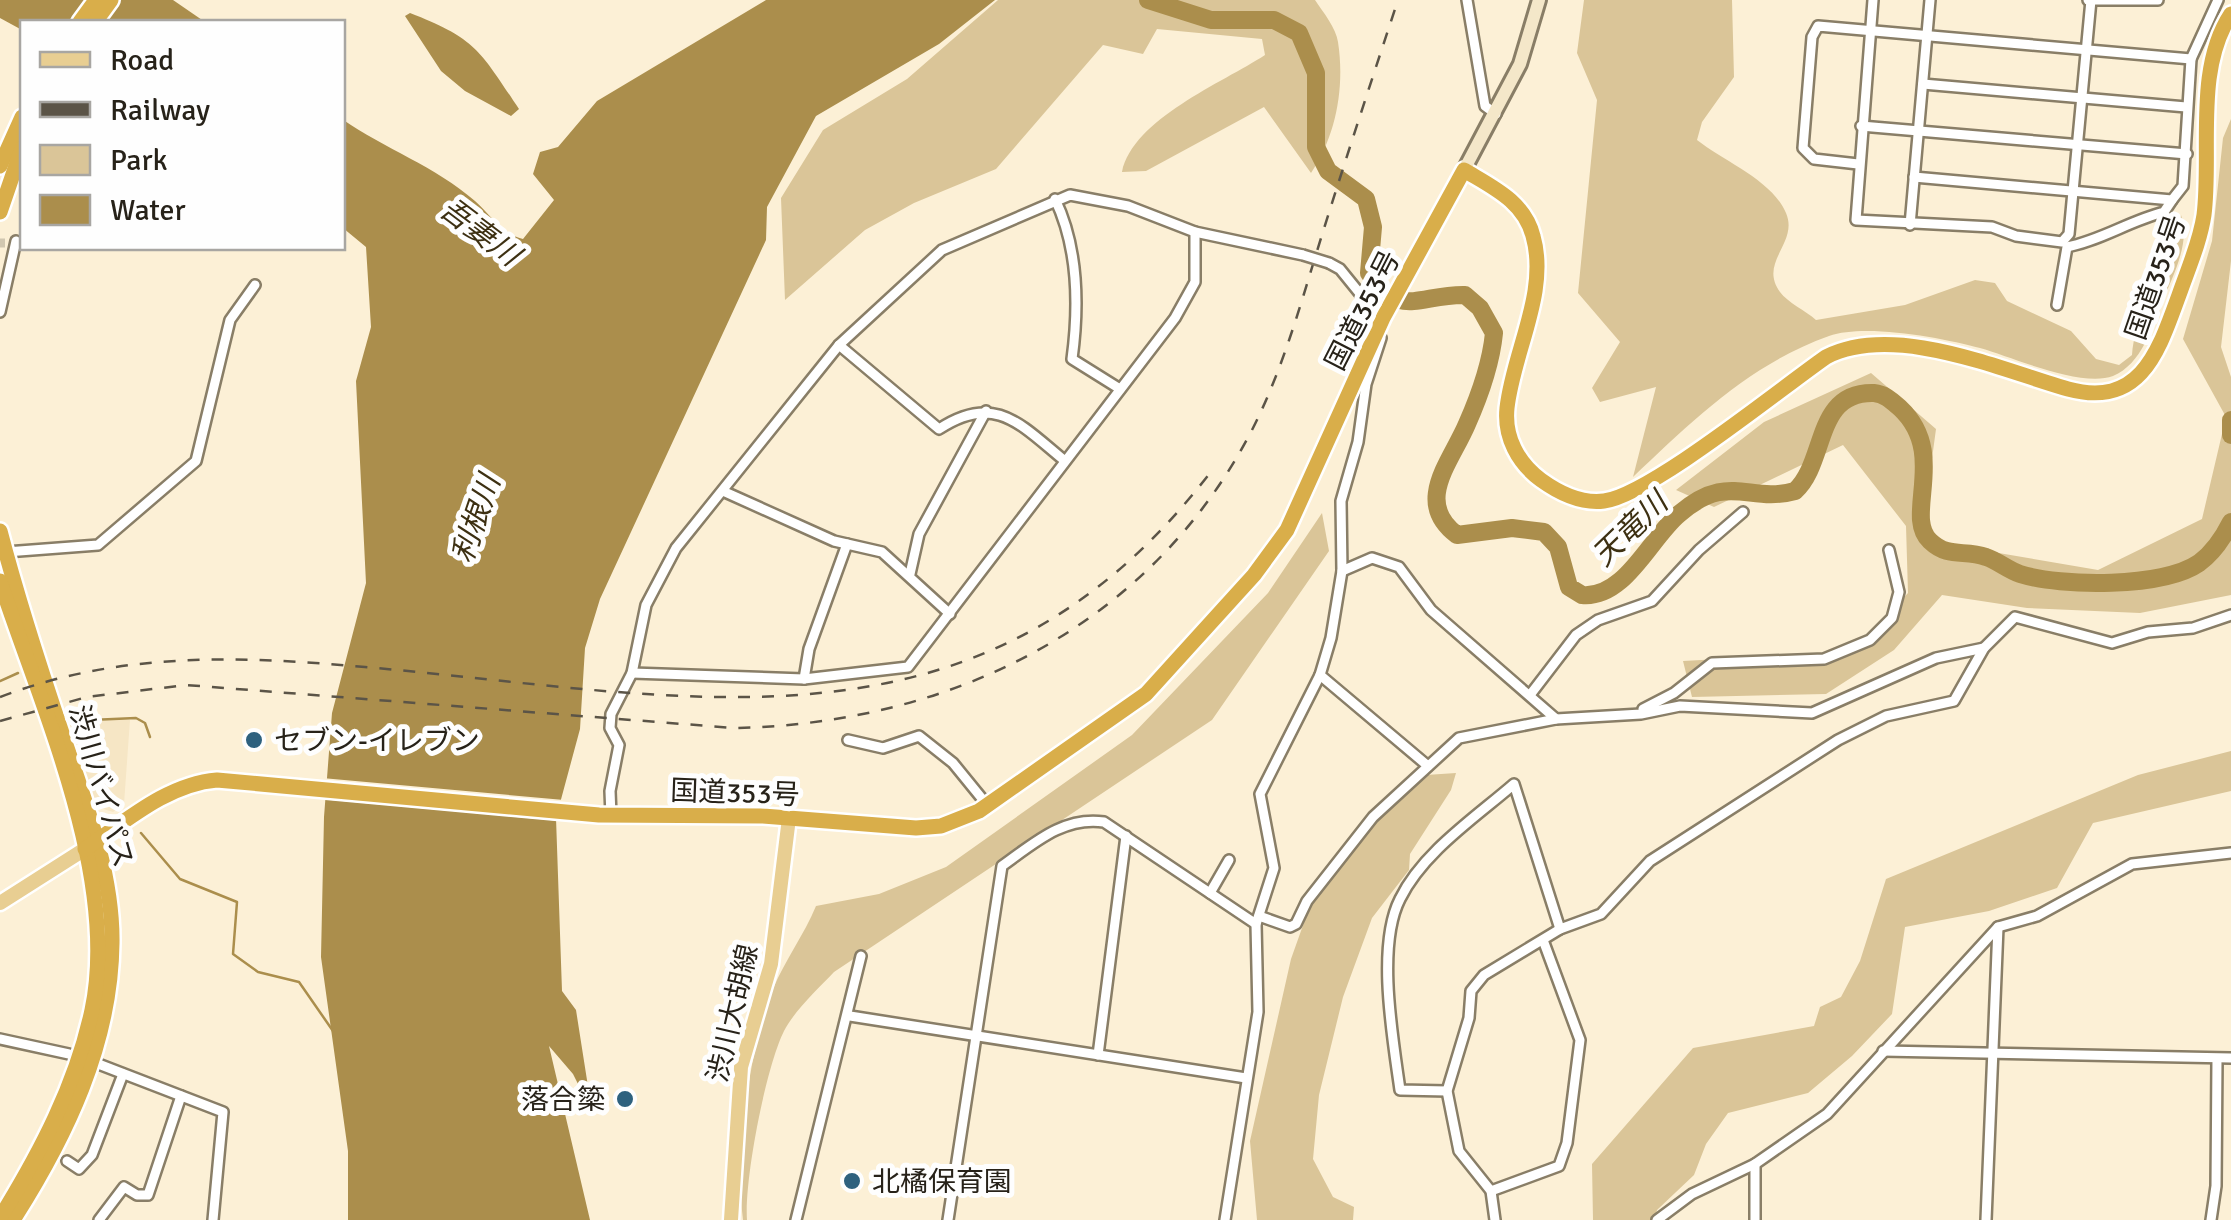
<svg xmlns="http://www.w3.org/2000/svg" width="2231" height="1220" font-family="Signika,'Noto Sans JP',sans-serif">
<rect width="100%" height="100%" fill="#fcf0d6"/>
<path fill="#f6e6c5" d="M114 718 130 720 124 804 113 812 97 807 68 725Z"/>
<g fill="#dac598">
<path d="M998 0H1315C1323 12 1336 28 1338 42 1345 87 1336 136 1311 173L1264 107 1146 171 1122 172C1133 119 1222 83 1265 55L1262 39 1157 29 1143 54 1103 45 996 169 914 203 865 230 785 300 781 198 823 130 907 79Z"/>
<path d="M1584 0H1732L1734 77 1702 122 1697 140C1725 162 1772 180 1786 213 1799 243 1758 262 1780 292 1787 302 1806 311 1816 320L1905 305 1975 280 1995 283 2007 301 2071 331 2096 359 2119 365 2132 355C2136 307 2169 263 2181 215 2191 242 2173 276 2162 302 2152 327 2142 364 2113 376 2081 388 2012 357 1980 348 1943 338 1865 323 1829 336 1750 364 1692 421 1633 477L1656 387 1600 402 1592 388 1620 342 1578 293 1597 100 1577 53Z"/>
<path d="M2231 119V261L2221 347 2231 377V595L2140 613 2027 608 1942 595 1894 650 1826 694 1692 697 1683 661 1853 652 1908 593 1906 526 1843 445 1714 507 1676 490 1764 422 1871 373 1936 429 1926 503 1928 541 2098 570 2202 519 2226 417 2183 339 2212 241 2223 138Z"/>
<path d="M1322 513 1329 551 1212 720 834 972C818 989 795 1010 784 1031 766 1067 744 1180 747 1220H743C735 1156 749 1048 773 989 785 960 804 935 816 906L879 894 946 867 1132 735 1268 593Z"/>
<path d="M2231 751V791L2093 823 2057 888 1989 911 1905 927 1892 1014 1852 1056 1808 1093 1728 1113 1706 1144 1694 1175 1657 1210 1655 1220H1593L1592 1164 1693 1048 1814 1026 1820 1007 1841 997 1860 961 1886 879 2138 775Z"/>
<path d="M1456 773 1451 790 1410 854 1409 870 1372 918 1343 997 1319 1095 1313 1159 1333 1197 1354 1207 1353 1220H1257L1250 1141 1291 959 1312 900 1373 824 1426 775Z"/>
</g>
<g fill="#ab8e4c">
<path d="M0 0H173L205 22 52 19 22 22V30L0 18Z"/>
<path d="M766 0H995L939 44 816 116 767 207 766 240 600 599 585 648 580 729 556 818 562 991 576 1010 592 1112 573 1074 549 1046 590 1220H348V1151L321 957 324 817 332 713 366 583 356 381 371 327 366 247 343 228 342 119C385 149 435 166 475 201 492 216 500 233 523 239L554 200 533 174 540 152 558 147 597 101Z"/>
<path d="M410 13C477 39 480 51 519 109L511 116 465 91 441 71 405 16Z"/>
</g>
<path fill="#fcf0d6" d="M322 778 564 800 561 821 320 799Z"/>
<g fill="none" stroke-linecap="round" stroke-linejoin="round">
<g stroke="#ab8e4c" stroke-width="2.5">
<path d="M0 681 18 673"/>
<path d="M68 721 136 718 145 723 150 737"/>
<path d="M141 833 180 879 237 902 233 954 258 972 299 982 333 1031"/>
</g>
<g stroke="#ab8e4c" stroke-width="18">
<path d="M1148 0 1211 20H1274L1299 33 1316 73V147L1328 171 1366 199 1373 227 1369 273C1400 320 1419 294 1465 295L1480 308 1494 333C1491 363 1479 397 1467 424 1451 462 1413 502 1457 535L1512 528 1544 532 1558 547 1569 587 1582 595C1625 599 1650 538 1679 514 1729 471 1748 504 1795 491 1827 462 1814 391 1874 393 1885 394 1892 401 1900 408 1949 454 1903 516 1930 541 1949 559 1964 549 1986 557 1998 561 2008 570 2020 574 2061 587 2163 588 2199 563 2214 552 2223 538 2231 522"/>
<path d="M2231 420V435"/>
</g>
<path stroke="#d1c7b0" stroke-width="9" stroke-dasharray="9 4.5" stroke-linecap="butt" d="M0 243H5"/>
<defs>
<g id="street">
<path d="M1467 0 1485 106 1496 114"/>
<path d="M1873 0 1856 220 1992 227 2016 236 2062 242 2069 234 2091 0"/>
<path d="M2088 0H2158"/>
<path d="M1923 84 2186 107"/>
<path d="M1861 126 2187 154"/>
<path d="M1858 164 1814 159 1803 148 1812 37 1818 26 2191 59"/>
<path d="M1914 177 2172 200 2183 186 2191 59 2218 0"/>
<path d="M1055 199C1078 247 1079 307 1072 359L1120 389"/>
<path d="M1910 225 1930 0"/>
<path d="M1329 263 1340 269 1383 322"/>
<path d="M2057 305 2067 247C2102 240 2129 221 2164 212L2172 200"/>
<path d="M0 312 16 241"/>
<path d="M839 345 939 429C995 392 1021 425 1065 461"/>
<path d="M725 492 834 541 882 552 950 614"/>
<path d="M6 552 98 545 196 461 230 320 255 285"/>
<path d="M1342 571 1372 558 1399 567 1431 610 1556 719"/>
<path d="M910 574 919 534 986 411"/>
<path d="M632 673 804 679 908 667 1175 318 1195 282V232"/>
<path d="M1320 675 1428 766"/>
<path d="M804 679 809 649 847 544"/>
<path d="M1530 695 1576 635 1598 620 1652 601 1699 550 1743 512"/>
<path d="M1643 709 1674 693 1712 663 1824 659 1870 640 1892 618 1899 592 1889 550"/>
<path d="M848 740 883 748 919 736 953 763 988 806"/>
<path d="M611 816 610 791 619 745 610 728 611 714 632 673 646 605 676 548 839 345 942 250 1070 195 1128 206 1195 232 1303 255"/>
<path d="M1210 893 1229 860"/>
<path d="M1259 916 1290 927 1296 924 1307 901 1373 817 1459 738 1556 719 1641 714 1680 706 1812 713 1936 658 1984 648"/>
<path d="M850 1016 1246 1078"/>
<path d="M0 1039 69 1054"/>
<path d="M1883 1051 2231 1058"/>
<path d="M1098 1055 1126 836"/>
<path d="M101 1065 223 1112 213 1220"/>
<path d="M1447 1091 1400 1090C1393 1039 1376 946 1400 899 1423 852 1476 817 1514 784L1560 929"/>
<path d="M67 1161 79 1169 92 1155 123 1074"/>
<path d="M1755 1164V1220"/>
<path d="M1491 1191 1559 1166 1567 1143 1580 1040 1543 940"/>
<path d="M99 1220 124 1187 137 1195H148L181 1096"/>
<path d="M796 1220 861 956"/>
<path d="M948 1220 1002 866C1033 844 1063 816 1104 822L1256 924"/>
<path d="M1225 1220 1258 1012 1256 924 1274 868 1260 794 1320 675 1331 638 1342 571 1341 501 1358 442 1366 384 1381 338"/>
<path d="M1495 1220 1491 1191 1459 1151 1447 1091 1469 1018 1471 991 1484 975 1560 929 1601 914 1650 861 1838 740 1886 716 1954 701 1984 648 2015 617 2112 643 2148 632 2193 628 2231 615"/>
<path d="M1657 1220 1692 1194 1755 1164 1827 1114 1998 927 2037 916 2132 864 2231 853"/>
<path d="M1986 1220 1998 927"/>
<path d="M2211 1220 2216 1186 2217 1059"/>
</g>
<path id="secondary" d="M1464 170 1520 64 1539 0"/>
<g id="primary">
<path d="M0 903 85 849"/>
<path d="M731 1220 741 1067 771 964 789 818"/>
</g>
<g id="highway">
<path d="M80 22 96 0"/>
<path d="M95 22 111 0"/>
<path d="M0 166 22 117"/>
<path d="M0 212 22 148"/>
<path d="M0 531C18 600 40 668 63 736 85 801 113 873 112 943 111 1044 66 1137 13 1220"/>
<path d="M0 581C41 706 120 878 92 1010 76 1085 40 1153 0 1218"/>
<path d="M85 849C125 822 167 784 217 780L599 815 763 816 916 828 941 826 979 811 1146 694 1254 575 1287 530 1383 318 1464 170C1492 187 1524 201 1533 236 1549 292 1513 352 1507 408 1504 437 1518 463 1541 480 1559 493 1580 504 1604 501 1650 495 1780 389 1826 357 1894 322 2001 370 2068 389 2142 409 2159 349 2179 295 2188 269 2200 242 2204 215 2212 152 2194 70 2231 14"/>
</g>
</defs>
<use href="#street" stroke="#897e67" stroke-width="14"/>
<use href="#secondary" stroke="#897e67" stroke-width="18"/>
<use href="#primary" stroke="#fff" stroke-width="19"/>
<use href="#highway" stroke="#fff" stroke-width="20"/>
<use href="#street" stroke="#fff" stroke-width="9"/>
<use href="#secondary" stroke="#f4e7c9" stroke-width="12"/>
<use href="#primary" stroke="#e8ce92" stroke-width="14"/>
<use href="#highway" stroke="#d9ae4a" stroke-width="15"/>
<g stroke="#5b5447" stroke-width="2.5" stroke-dasharray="12 12" stroke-linecap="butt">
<path d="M0 697C121 651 239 656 365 667 693 696 982 772 1213 469"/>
<path d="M0 721 87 697 186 685 734 728C950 724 1150 627 1252 430 1283 369 1301 303 1321 238 1346 158 1372 79 1398 0"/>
</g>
<defs>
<path id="street-bridge" d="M1303 255 1329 263"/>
</defs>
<use href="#street-bridge" stroke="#897e67" stroke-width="14" stroke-linecap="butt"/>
<use href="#street-bridge" stroke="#fff" stroke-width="9"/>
</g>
<g fill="#2e617e" stroke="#fefefe" stroke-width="4">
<circle cx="254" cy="740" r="10"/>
<circle cx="625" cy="1099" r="10"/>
<circle cx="852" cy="1181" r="10"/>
</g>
<g text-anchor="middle" stroke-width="10" stroke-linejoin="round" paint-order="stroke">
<g font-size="28" fill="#272219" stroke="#fefefe">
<text transform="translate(2155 277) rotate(-71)" y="10">国道353号</text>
<text transform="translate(1362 310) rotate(-63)" y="10">国道353号</text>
<text transform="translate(102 786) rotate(74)" y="10">渋川バイパス</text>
<text transform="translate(735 792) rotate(2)" y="10">国道353号</text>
<text transform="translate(732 1013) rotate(-77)" y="10">渋川大胡線</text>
</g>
<g font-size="28" fill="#272219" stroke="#fefefe" text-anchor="start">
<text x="274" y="750">セブン-イレブン</text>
<text x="605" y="1109" text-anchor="end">落合簗</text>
<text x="872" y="1191">北橘保育園</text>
</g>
<g font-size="30" font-style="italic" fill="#3d3012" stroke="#fefefe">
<text transform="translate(480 232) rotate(37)" y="10">吾妻川</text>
<text transform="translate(476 519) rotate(-71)" y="10">利根川</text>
<text transform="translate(1630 529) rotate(-44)" y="10">天竜川</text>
</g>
</g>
<rect x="20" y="20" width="325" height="230" fill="#fefefe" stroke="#a8a6a2" stroke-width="2.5"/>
<rect x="40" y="52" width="50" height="15" fill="#e8ce92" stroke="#a8a6a2" stroke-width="2.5"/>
<text x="110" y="70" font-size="30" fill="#272219">Road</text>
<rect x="40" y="102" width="50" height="15" fill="#5b5447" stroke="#a8a6a2" stroke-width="2.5"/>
<text x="110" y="120" font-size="30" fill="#272219">Railway</text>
<rect x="40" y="145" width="50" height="30" fill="#dac598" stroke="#a8a6a2" stroke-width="2.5"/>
<text x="110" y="170" font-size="30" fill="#272219">Park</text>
<rect x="40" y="195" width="50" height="30" fill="#ab8e4c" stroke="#a8a6a2" stroke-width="2.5"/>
<text x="110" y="220" font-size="30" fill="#272219">Water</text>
</svg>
